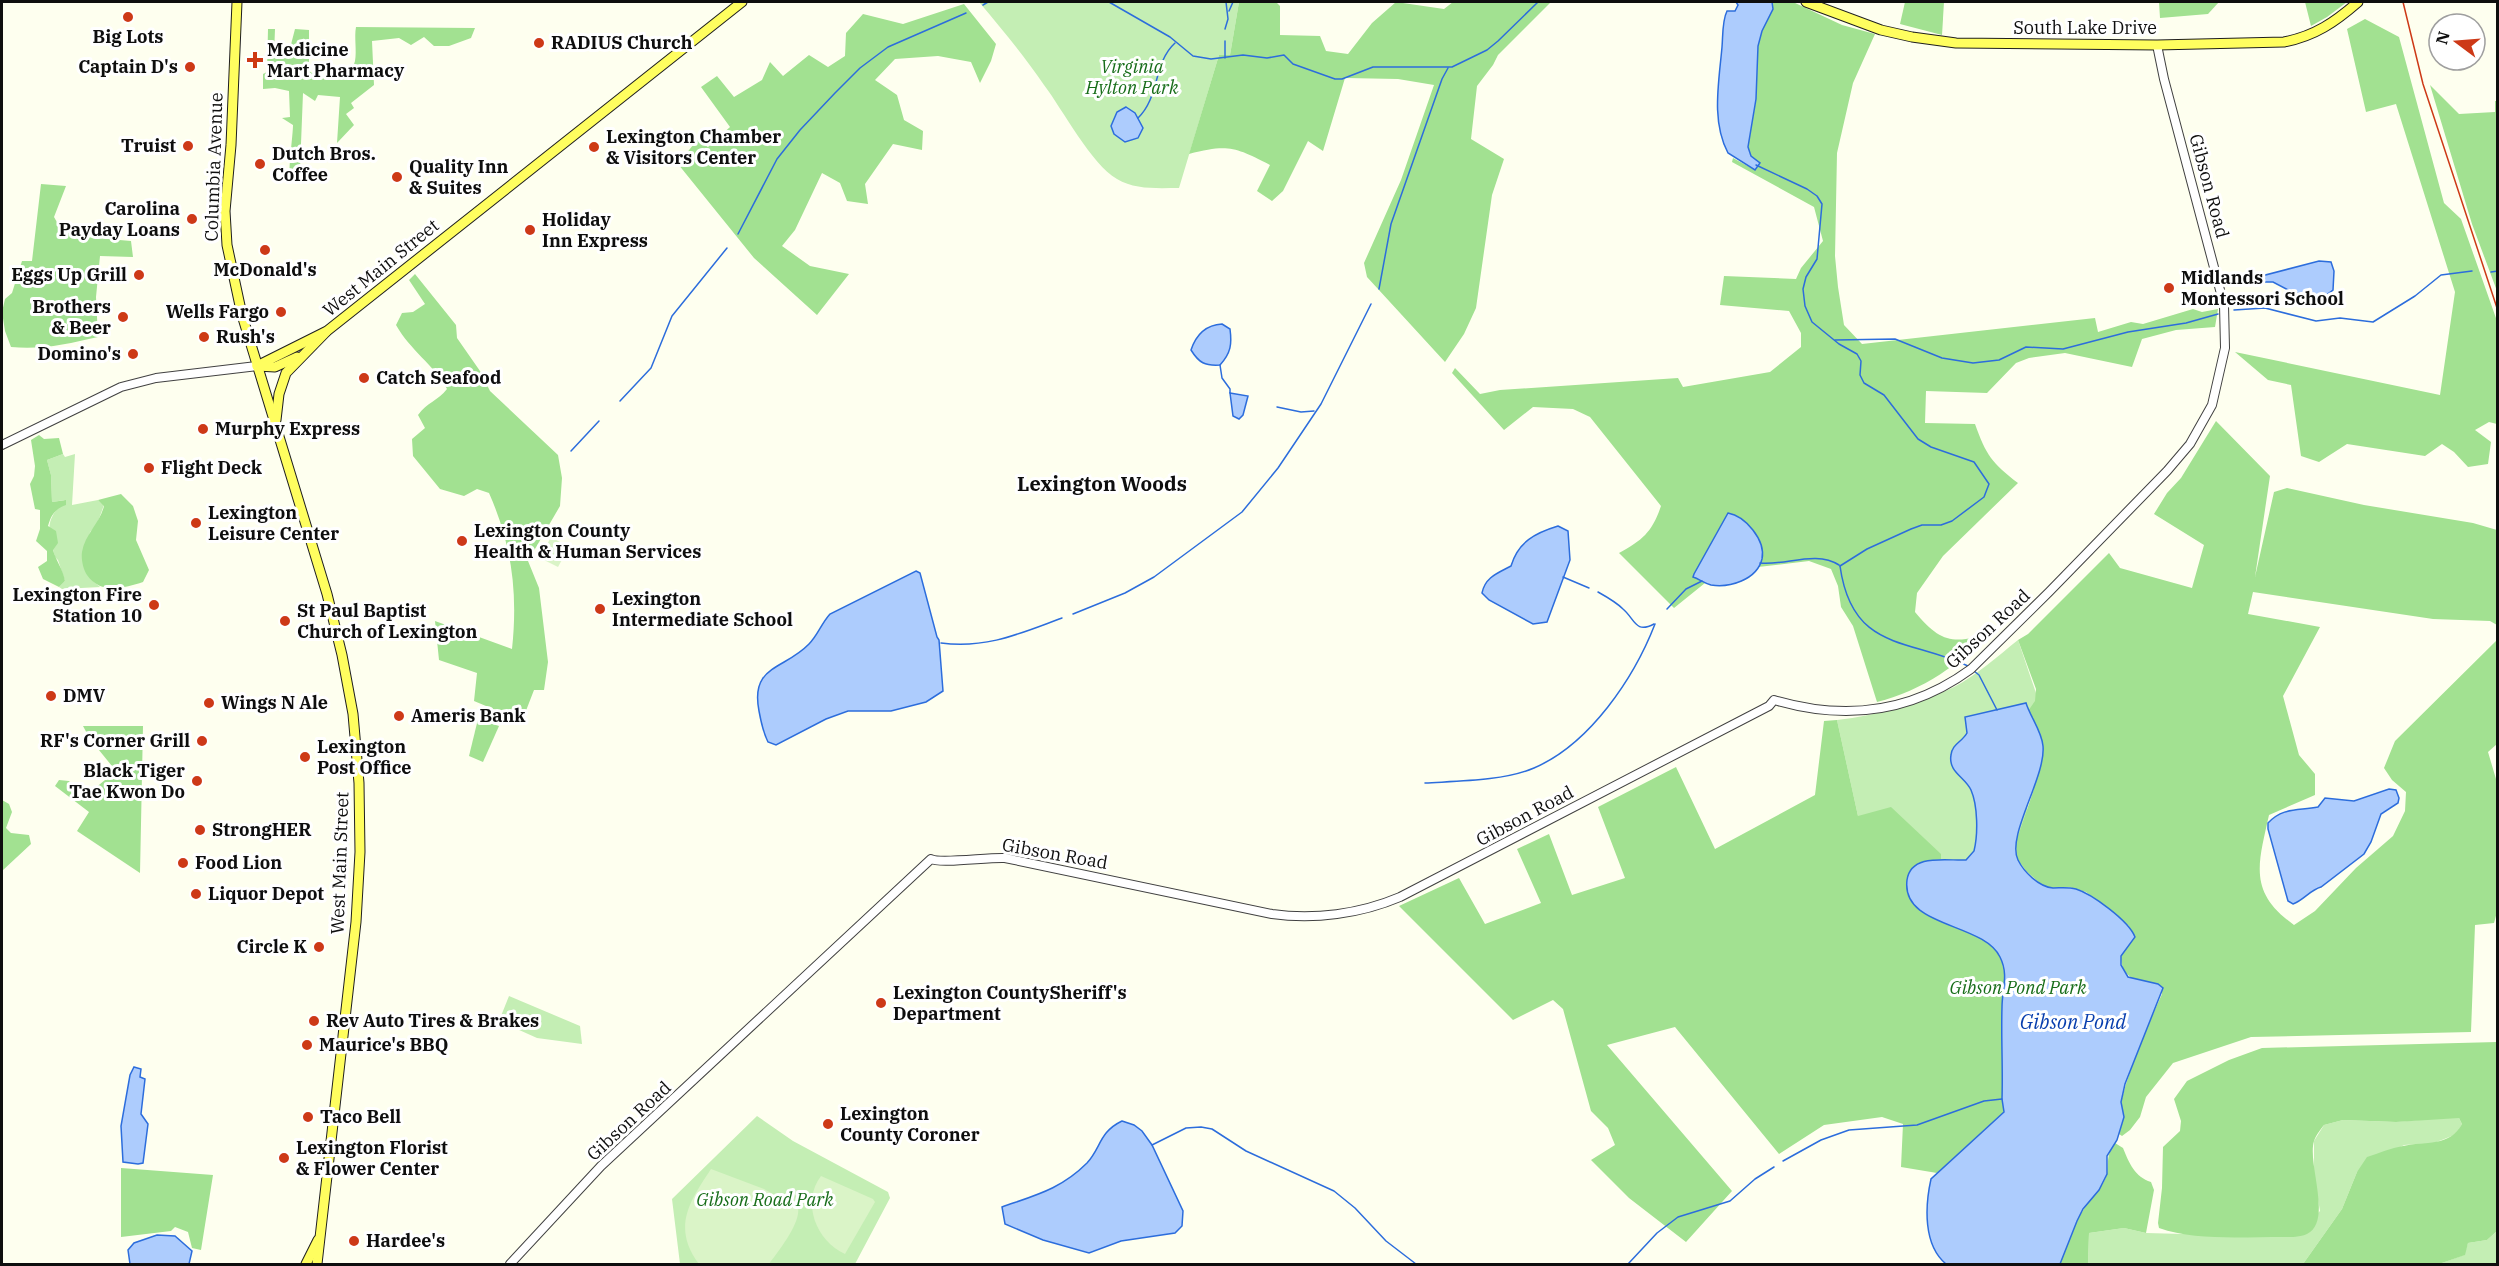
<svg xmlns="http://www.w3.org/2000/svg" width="2499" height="1266" font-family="'IBM Plex Serif',serif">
<rect width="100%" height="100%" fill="#feffef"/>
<g fill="#c4eeb4">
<path d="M979 2H1239L1230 55H1219L1179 188C1158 188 1135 190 1117 179 1091 164 1063 110 1044 85 1024 56 1002 29 979 2Z"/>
<path d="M63 454 65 457 75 454 72 505 98 500 104 505 96 527 90 532 84 567 93 581 100 587 62 589 59 587 65 581 58 560 55 557C48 530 44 521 65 500L52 502 51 475 47 460Z"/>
<path d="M2018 640 2037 696 2002 1099 1858 816 1837 720C1878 715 1916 705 1954 687 1977 675 1998 656 2018 640Z"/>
<path d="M509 996 580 1026 582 1044 537 1038 499 1021Z"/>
<path d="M757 1116 793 1141 888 1192 890 1198 855 1264H680L672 1199Z"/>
<path d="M2441 1118H2459L2462 1124 2457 1134 2434 1143 2404 1145 2357 1172 2342 1209 2303 1264H2088L2089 1233 2124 1228 2146 1233 2294 1237 2320 1211 2314 1175V1141L2324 1125 2343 1120 2396 1122Z"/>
<path d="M2497 1231V1264H2439L2464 1255 2468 1243 2487 1240Z"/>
</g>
<g fill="#a2e191">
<path d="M1239 2H1276L1280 6V35L1320 36 1326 51 1348 54 1372 23 1396 2 1444 9 1453 2H1551L1498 55 1493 65 1477 86 1471 139 1504 159 1492 195 1476 308 1464 334 1445 362 1367 277 1364 263 1401 180 1434 85 1398 79 1345 78 1323 151 1308 141 1283 191 1272 201 1257 191 1270 165C1235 147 1228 144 1189 154L1219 55H1230Z"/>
<path d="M1772 2H1793L1842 25 1875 34 1853 83 1837 153 1835 256 1838 287 1844 325 1862 344 2095 318 2098 332 2131 322 2143 324 2193 309 2202 312 2218 309 2215 327 2176 330 2142 339 2132 367 2065 353 2029 358 2016 363 1987 393 1926 391 1925 423 1975 424C1986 455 1992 463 2018 483L1943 556 1917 593 1915 612C1941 644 1956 645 1994 631 1960 663 1923 691 1877 702L1853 626 1841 607 1838 586 1831 569 1809 561 1758 567C1768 546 1750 518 1728 513L1694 574 1705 583 1674 608 1619 553C1643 540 1652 532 1661 506L1590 417 1573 409 1533 407 1504 430 1452 373 1455 368 1480 394 1500 390 1678 378 1683 387 1770 372 1801 347V333L1789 311 1720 305 1724 276 1796 279 1801 268 1823 241 1814 207 1732 162 1733 158 1755 170 1748 147 1756 99 1758 46 1762 31 1773 9Z"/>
<path d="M1905 2H1944L1942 35 1900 24Z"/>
<path d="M2159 2H2219L2208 14 2160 18Z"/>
<path d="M2305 2H2347L2327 17 2311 26Z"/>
<path d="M964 4 996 44 991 61 980 83 971 62 938 56 895 59 875 80 897 95 904 120 923 131 922 150 893 144 865 184 868 204 847 201 840 183 822 173 795 230 782 246 810 266 849 274 817 315 754 258 678 164 697 140 708 147 730 127 701 87 717 76 734 97 762 80 770 62 783 76 809 55 828 67 845 56 846 33 863 14 903 24Z"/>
<path d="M2365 19 2399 37 2444 203 2461 219 2497 321V424L2489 422 2475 430 2491 442 2488 464 2468 467 2454 452 2442 444 2425 456 2347 444 2319 462 2301 456 2291 385 2268 380 2235 352 2440 395 2455 292 2396 104 2366 112 2347 29Z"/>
<path d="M356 27 475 28 471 38 449 46H434L424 37 411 45 399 38 372 41 374 85 351 103 354 108 346 114 354 125 337 143 340 97 318 95 315 101 303 93 300 169 290 176C288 172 293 134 293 125L282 118 290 117 289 91 275 88 263 89V74L267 72 268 29H275L274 55 288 56 295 29 309 30V71C326 83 349 86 355 61 357 51 354 37 356 27Z"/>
<path d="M2430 85 2459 114 2495 112V101H2497V291L2472 224Z"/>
<path d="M41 184 66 186 54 217 62 231 81 230 85 237 131 241 133 257 100 256 96 297 98 337C68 344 41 350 11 347L5 331 2 312 5 299 12 293 22 261H32Z"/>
<path d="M415 274 456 325 457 338 480 371 490 391 558 455 562 478 560 506 528 561 539 588 548 662 544 690H534L522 721 474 701 477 673 439 660 435 621 512 649C518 593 512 545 489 493L477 489 464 496 440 489 413 456 412 439 425 428 418 415C427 402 438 401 447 389 434 365 410 350 396 325L402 313 413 312 425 304 409 280Z"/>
<path d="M2216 421 2270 476 2255 577 2274 492 2287 488 2364 505 2473 523 2497 530V625L2490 621 2433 619 2253 592 2248 614 2320 627 2283 696 2299 755 2315 774V795L2269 815C2258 865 2248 892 2294 925L2315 911 2356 868 2393 836 2405 811 2406 792 2392 780 2384 768 2395 741 2497 640V744L2488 752 2496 779H2497V912L2494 923 2475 925 2471 1032 2251 1037 2173 1063 2146 1097 2140 1117 2130 1130 2122 1136 2119 1134 2124 1117 2121 1102 2126 1084 2141 1041 2162 994 2158 984C2139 981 2121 980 2121 956L2132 941 2129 926 2086 892 2069 887 2051 888 2043 886 2026 871 2017 858 2016 842 2033 792 2043 745 2028 711 2035 701 2036 689 2018 640 2028 634 2109 553 2120 568 2192 588 2204 545 2154 514 2167 493 2181 478Z"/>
<path d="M39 435 44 439 59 438 63 454 47 460 51 475 52 502 66 500V505C55 509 51 515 48 526L56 531 58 543 53 550C56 561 63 569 65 581L59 587 43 579 38 567 47 561V551L36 541 40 529V510L35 509 30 484 34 476 35 466 31 440Z"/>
<path d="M121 494 133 506 138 521 136 540 149 570 143 582C124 588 101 595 87 575 83 569 81 559 82 552 85 534 100 523 104 506L98 500Z"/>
<path d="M478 719 499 726 483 762 469 756Z"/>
<path d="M1837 720 1858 816 1891 807 1941 854V859L1926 861 1914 867 1931 917 1982 938 1990 943 2001 958 2006 983 2002 1007V1099L2004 1112 1937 1173 1901 1167 1903 1124 1882 1117 1824 1125 1779 1154 1675 1027 1607 1045 1732 1191 1686 1242 1629 1198 1591 1160 1615 1145 1608 1128 1591 1111 1563 1009 1553 1000 1513 1020 1399 906 1459 878 1485 924 1541 903 1517 849 1549 834 1572 895 1625 878 1598 807 1676 767 1715 849 1815 795 1824 721Z"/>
<path d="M83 726H143L140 873 77 831 89 812 55 786 59 780 69 781 83 798 116 771 90 739Z"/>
<path d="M2 800 9 804 12 812 6 828 11 833 29 835 31 844 2 871Z"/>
<path d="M2497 1042V1231L2487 1240 2468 1243 2465 1255 2439 1264H2303L2342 1209 2357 1172 2367 1157C2379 1153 2391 1148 2403 1146 2425 1141 2450 1147 2462 1124L2459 1118 2396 1122 2343 1120 2324 1125C2321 1129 2316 1135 2314 1141 2307 1164 2333 1221 2307 1234 2303 1236 2298 1236 2294 1237 2252 1236 2198 1242 2159 1228L2158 1223 2162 1188 2163 1147 2180 1131 2181 1121 2174 1099 2187 1081 2229 1060 2262 1048Z"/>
<path d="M2115 1143 2123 1148C2129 1163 2135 1177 2151 1182L2154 1190 2146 1233 2124 1228 2089 1233 2088 1264H2060C2065 1246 2073 1224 2084 1209 2091 1197 2103 1188 2107 1174 2109 1161 2106 1155 2115 1143Z"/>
<path d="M121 1168 213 1175 201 1250 192 1248 188 1232 175 1227 171 1231 121 1237Z"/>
</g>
<g fill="#daf4c7">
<path d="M551 537 569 547 558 567 540 558Z"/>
<path d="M711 1169 764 1189 798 1208C801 1223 778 1252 769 1264H699C672 1228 689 1202 711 1169Z"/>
<path d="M821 1176 873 1199 875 1202 845 1254C816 1241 801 1202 821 1176Z"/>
</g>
<g fill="#adccfd" stroke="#2c6ddc" stroke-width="1.5">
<path d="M1736 2H1772L1773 9 1762 31 1758 46 1756 99 1748 147 1751 156 1760 163 1755 170 1728 153C1711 121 1719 82 1722 47 1723 36 1722 21 1727 11H1735L1738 5Z"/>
<path d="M1126 107 1135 113 1143 128 1138 138 1125 142 1114 134 1111 126 1117 112Z"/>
<path d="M2319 261 2331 262 2334 271 2333 290 2325 296 2294 293 2273 282H2252L2254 278Z"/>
<path d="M1222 324 1230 329C1232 344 1231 353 1220 365 1205 366 1199 363 1191 350 1196 335 1205 325 1222 324Z"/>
<path d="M1230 393 1248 396 1243 415 1239 419 1233 416Z"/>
<path d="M1728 513C1745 516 1766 540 1762 559 1757 580 1729 588 1711 585 1704 583 1699 579 1693 577L1694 574Z"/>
<path d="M1558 526 1568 531 1570 560 1547 622 1533 624 1489 600 1482 593C1485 577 1498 573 1511 566 1518 542 1535 533 1558 526Z"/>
<path d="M916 571 920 573 937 637 939 640 943 691 926 702 891 711H848L826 719 776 745 768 742C763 732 761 722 759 711 750 665 784 670 809 644 818 635 821 624 830 614Z"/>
<path d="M2026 703C2030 716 2042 732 2043 746 2046 777 2006 836 2018 860 2024 872 2039 887 2053 888 2061 888 2068 887 2076 889 2092 894 2129 921 2135 937L2121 956V965L2128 977 2158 984 2163 988 2125 1084 2121 1102 2124 1117 2117 1140 2107 1156V1174L2099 1190 2083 1209 2077 1221 2060 1264H1946C1923 1245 1925 1206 1931 1179L2004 1112 2002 1099C2003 1068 2001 1037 2002 1007 2002 989 2009 975 2000 957 1983 922 1901 928 1907 880 1911 853 1947 861 1966 860L1974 851C1978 835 1978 806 1971 790 1965 777 1948 772 1951 755 1952 744 1962 742 1967 733L1965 717Z"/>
<path d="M2389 789 2396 790 2399 798 2398 803 2381 814 2371 842 2364 854 2321 887C2310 890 2304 900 2293 904L2288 901 2268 829V823C2283 807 2298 811 2318 807L2325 798 2354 801Z"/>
<path d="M134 1067 141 1069 140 1077 145 1079 141 1114 148 1124 143 1163 138 1164 123 1162 121 1126 130 1075Z"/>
<path d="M1122 1121 1134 1125 1142 1131 1152 1145 1183 1211 1182 1226 1175 1233 1121 1241 1089 1253 1043 1240 1005 1224 1002 1207C1036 1195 1061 1189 1087 1163 1101 1148 1099 1132 1122 1121Z"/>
<path d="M157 1235 175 1236 192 1251 189 1264H130L128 1250 134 1243Z"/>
</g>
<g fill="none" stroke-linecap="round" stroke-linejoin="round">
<g stroke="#2c6ddc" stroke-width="1.5">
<path d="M1109 2 1170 37 1193 56 1211 59 1243 55 1267 58 1284 55 1293 64 1335 79H1342L1373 67H1452L1487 50 1498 41 1538 2"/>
<path d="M983 5 988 2"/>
<path d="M1229 11 1233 2"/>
<path d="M1225 29 1228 19 1226 2"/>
<path d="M1225 41V58"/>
<path d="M1138 118C1160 97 1153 63 1175 43"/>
<path d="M1756 165 1807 189 1817 196 1822 204 1817 259 1806 277 1803 289 1805 306 1812 322 1839 344 1857 354 1861 361 1860 375 1864 383 1884 395 1918 439 1931 447 1974 462 1989 484 1984 497 1952 521 1941 525H1922L1911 529 1867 549 1840 566"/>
<path d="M738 234 777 159 800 130 835 93 860 68 888 47 966 13"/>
<path d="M2491 272 2498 271"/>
<path d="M1379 289 1391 224 1442 79 1448 68"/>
<path d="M2234 310 2265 308 2316 321 2340 318 2373 322 2415 296 2441 275 2472 271"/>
<path d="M1835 340 1895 339 1942 358 1973 363 1999 360 2026 347 2063 349 2128 332 2186 323 2218 314"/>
<path d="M1220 365 1222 378 1230 389V393"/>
<path d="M620 401 651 368 672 316 727 248"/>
<path d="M1277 407 1301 412 1314 411"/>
<path d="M571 451 599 421"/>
<path d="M1760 563C1785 566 1816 550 1839 565"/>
<path d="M1840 566C1852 652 1909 638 1968 666"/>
<path d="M1563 577 1589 588"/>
<path d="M1598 592C1607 597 1616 602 1623 609 1635 619 1635 634 1654 624"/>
<path d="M1667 609 1686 589 1702 581"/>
<path d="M1073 614 1125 593 1154 577 1242 512 1278 468 1321 404 1371 304"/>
<path d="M941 643C987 649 1021 633 1062 618"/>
<path d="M1974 671 1979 675 1997 710"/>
<path d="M1425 783C1458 781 1504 781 1534 768 1590 744 1634 678 1655 624"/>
<path d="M1152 1145 1186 1128 1201 1127 1212 1129 1246 1151 1334 1191 1355 1208 1386 1241 1416 1264"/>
<path d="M1783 1161 1821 1140 1849 1130 1917 1125 1984 1101 2002 1099"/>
<path d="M1628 1264 1657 1233 1678 1217 1730 1201 1755 1179 1774 1167"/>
</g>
<defs>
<g id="minor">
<path d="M2 445 121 387 156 378 257 366"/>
<path d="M510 1264 601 1166 931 859C940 864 989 857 1005 858L1272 914C1314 920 1360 914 1400 897L1769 706 1774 700C1845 721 1911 713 1971 669L2049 592 2167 471 2190 444 2212 405 2225 348 2224 305 2164 79 2157 45"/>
</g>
<g id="major">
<path d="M237 2 231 145 225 211 227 245 242 315 327 594 342 655 353 714 359 783 360 852 356 922 317 1264"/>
<path d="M1806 2 1881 30 1912 37 1956 43 2157 45 2284 42C2315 36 2335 22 2358 2"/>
<path d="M257 366 327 331 742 2"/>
<path d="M257 366 275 367 297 357"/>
<path d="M276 420 279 394 286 373 326 332"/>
<path d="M306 1264 318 1240"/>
</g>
</defs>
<use href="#minor" stroke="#414141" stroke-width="10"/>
<use href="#major" stroke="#1f1f1f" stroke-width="11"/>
<use href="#minor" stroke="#fff" stroke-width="8"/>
<use href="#major" stroke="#fffe5f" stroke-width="9"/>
<path stroke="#cd3917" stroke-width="1.5" d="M2403 2 2423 84 2498 311"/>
</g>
<g fill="#cd3917" stroke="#fff" stroke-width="2">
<circle cx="128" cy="17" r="6"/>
<circle cx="539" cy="43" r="6"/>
<path d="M252 51h6v6h6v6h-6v6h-6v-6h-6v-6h6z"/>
<circle cx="190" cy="67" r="6"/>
<circle cx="188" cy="146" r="6"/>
<circle cx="594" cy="147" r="6"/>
<circle cx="260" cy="164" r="6"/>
<circle cx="397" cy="177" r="6"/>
<circle cx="192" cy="219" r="6"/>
<circle cx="530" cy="230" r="6"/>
<circle cx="265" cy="250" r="6"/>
<circle cx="139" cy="275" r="6"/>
<circle cx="2169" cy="288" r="6"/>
<circle cx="281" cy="312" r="6"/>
<circle cx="123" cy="317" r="6"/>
<circle cx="204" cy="337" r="6"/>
<circle cx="133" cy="354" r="6"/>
<circle cx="364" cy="378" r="6"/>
<circle cx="203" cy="429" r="6"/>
<circle cx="149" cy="468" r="6"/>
<circle cx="196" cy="523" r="6"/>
<circle cx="462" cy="541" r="6"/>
<circle cx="154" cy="605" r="6"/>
<circle cx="600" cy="609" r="6"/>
<circle cx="285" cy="621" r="6"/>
<circle cx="51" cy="696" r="6"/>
<circle cx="209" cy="703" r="6"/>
<circle cx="399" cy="716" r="6"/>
<circle cx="202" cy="741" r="6"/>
<circle cx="305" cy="757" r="6"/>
<circle cx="197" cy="781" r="6"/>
<circle cx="200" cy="830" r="6"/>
<circle cx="183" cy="863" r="6"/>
<circle cx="196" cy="894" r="6"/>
<circle cx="319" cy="947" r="6"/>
<circle cx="881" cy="1003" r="6"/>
<circle cx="314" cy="1021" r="6"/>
<circle cx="307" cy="1045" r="6"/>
<circle cx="308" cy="1117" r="6"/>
<circle cx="828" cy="1124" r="6"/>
<circle cx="284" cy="1158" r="6"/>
<circle cx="354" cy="1241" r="6"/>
</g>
<g text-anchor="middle" stroke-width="6" stroke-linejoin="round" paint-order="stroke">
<g font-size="18" fill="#0e0e0e" stroke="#fff">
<text x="2085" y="34">South Lake Drive</text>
<text transform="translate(214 167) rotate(-88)" y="6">Columbia Avenue</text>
<text transform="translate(2209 186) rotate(75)" y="6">Gibson Road</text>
<text transform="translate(381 268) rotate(-39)" y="6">West Main Street</text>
<text transform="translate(1988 629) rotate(-43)" y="6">Gibson Road</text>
<text transform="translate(1525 816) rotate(-28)" y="6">Gibson Road</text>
<text transform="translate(1055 854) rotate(10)" y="6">Gibson Road</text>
<text transform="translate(340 863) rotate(-88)" y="6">West Main Street</text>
<text transform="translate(629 1121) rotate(-43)" y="6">Gibson Road</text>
</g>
<g font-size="18" font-weight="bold" fill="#0e0e0e" stroke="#fff" text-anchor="start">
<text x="128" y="43" text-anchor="middle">Big Lots</text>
<text x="551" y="49">RADIUS Church</text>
<text x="267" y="56">Medicine<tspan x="267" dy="21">Mart Pharmacy</tspan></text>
<text x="178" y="73" text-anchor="end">Captain D's</text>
<text x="606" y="143">Lexington Chamber<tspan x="606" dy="21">&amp; Visitors Center</tspan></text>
<text x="176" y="152" text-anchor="end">Truist</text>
<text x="272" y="160">Dutch Bros.<tspan x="272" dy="21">Coffee</tspan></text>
<text x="409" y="173">Quality Inn<tspan x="409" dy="21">&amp; Suites</tspan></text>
<text x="180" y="215" text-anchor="end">Carolina<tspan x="180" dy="21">Payday Loans</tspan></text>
<text x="542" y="226">Holiday<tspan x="542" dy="21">Inn Express</tspan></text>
<text x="265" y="276" text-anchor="middle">McDonald's</text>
<text x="127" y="281" text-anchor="end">Eggs Up Grill</text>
<text x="2181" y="284">Midlands<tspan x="2181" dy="21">Montessori School</tspan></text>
<text x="111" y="313" text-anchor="end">Brothers<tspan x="111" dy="21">&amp; Beer</tspan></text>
<text x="269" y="318" text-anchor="end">Wells Fargo</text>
<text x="216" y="343">Rush's</text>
<text x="121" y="360" text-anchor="end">Domino's</text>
<text x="376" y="384">Catch Seafood</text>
<text x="215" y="435">Murphy Express</text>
<text x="161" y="474">Flight Deck</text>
<text x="208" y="519">Lexington<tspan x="208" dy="21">Leisure Center</tspan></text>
<text x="474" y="537">Lexington County<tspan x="474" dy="21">Health &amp; Human Services</tspan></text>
<text x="142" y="601" text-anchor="end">Lexington Fire<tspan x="142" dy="21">Station 10</tspan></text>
<text x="612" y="605">Lexington<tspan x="612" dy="21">Intermediate School</tspan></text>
<text x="297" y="617">St Paul Baptist<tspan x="297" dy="21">Church of Lexington</tspan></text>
<text x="63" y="702">DMV</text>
<text x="221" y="709">Wings N Ale</text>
<text x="411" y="722">Ameris Bank</text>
<text x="190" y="747" text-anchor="end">RF's Corner Grill</text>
<text x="317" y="753">Lexington<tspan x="317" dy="21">Post Office</tspan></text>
<text x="185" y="777" text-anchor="end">Black Tiger<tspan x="185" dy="21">Tae Kwon Do</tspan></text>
<text x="212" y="836">StrongHER</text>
<text x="195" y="869">Food Lion</text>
<text x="208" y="900">Liquor Depot</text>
<text x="307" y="953" text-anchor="end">Circle K</text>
<text x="893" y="999">Lexington CountySheriff's<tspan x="893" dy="21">Department</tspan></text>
<text x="326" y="1027">Rev Auto Tires &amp; Brakes</text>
<text x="319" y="1051">Maurice's BBQ</text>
<text x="840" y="1120">Lexington<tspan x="840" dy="21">County Coroner</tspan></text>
<text x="320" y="1123">Taco Bell</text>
<text x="296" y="1154">Lexington Florist<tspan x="296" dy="21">&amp; Flower Center</tspan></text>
<text x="366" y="1247">Hardee's</text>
</g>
<g font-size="18" font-style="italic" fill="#176d19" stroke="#fff">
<text x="1132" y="73">Virginia<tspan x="1132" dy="21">Hylton Park</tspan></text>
<text x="2018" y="994">Gibson Pond Park</text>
<text x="765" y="1206">Gibson Road Park</text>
</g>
<g font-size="20" font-weight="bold" fill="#0e0e0e" stroke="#fff">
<text x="1102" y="491">Lexington Woods</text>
</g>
<g font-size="20" font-style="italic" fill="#093fae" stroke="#fff">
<text x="2073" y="1029">Gibson Pond</text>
</g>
</g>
<rect width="2499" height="1266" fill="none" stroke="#0e0e0e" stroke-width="6"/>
<g transform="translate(2457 42) rotate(286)"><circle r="28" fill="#ffffff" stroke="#9f9f9f" stroke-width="1.5"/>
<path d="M0-4.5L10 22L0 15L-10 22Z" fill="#cd3917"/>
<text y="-9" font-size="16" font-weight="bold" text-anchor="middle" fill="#0e0e0e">N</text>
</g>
</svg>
